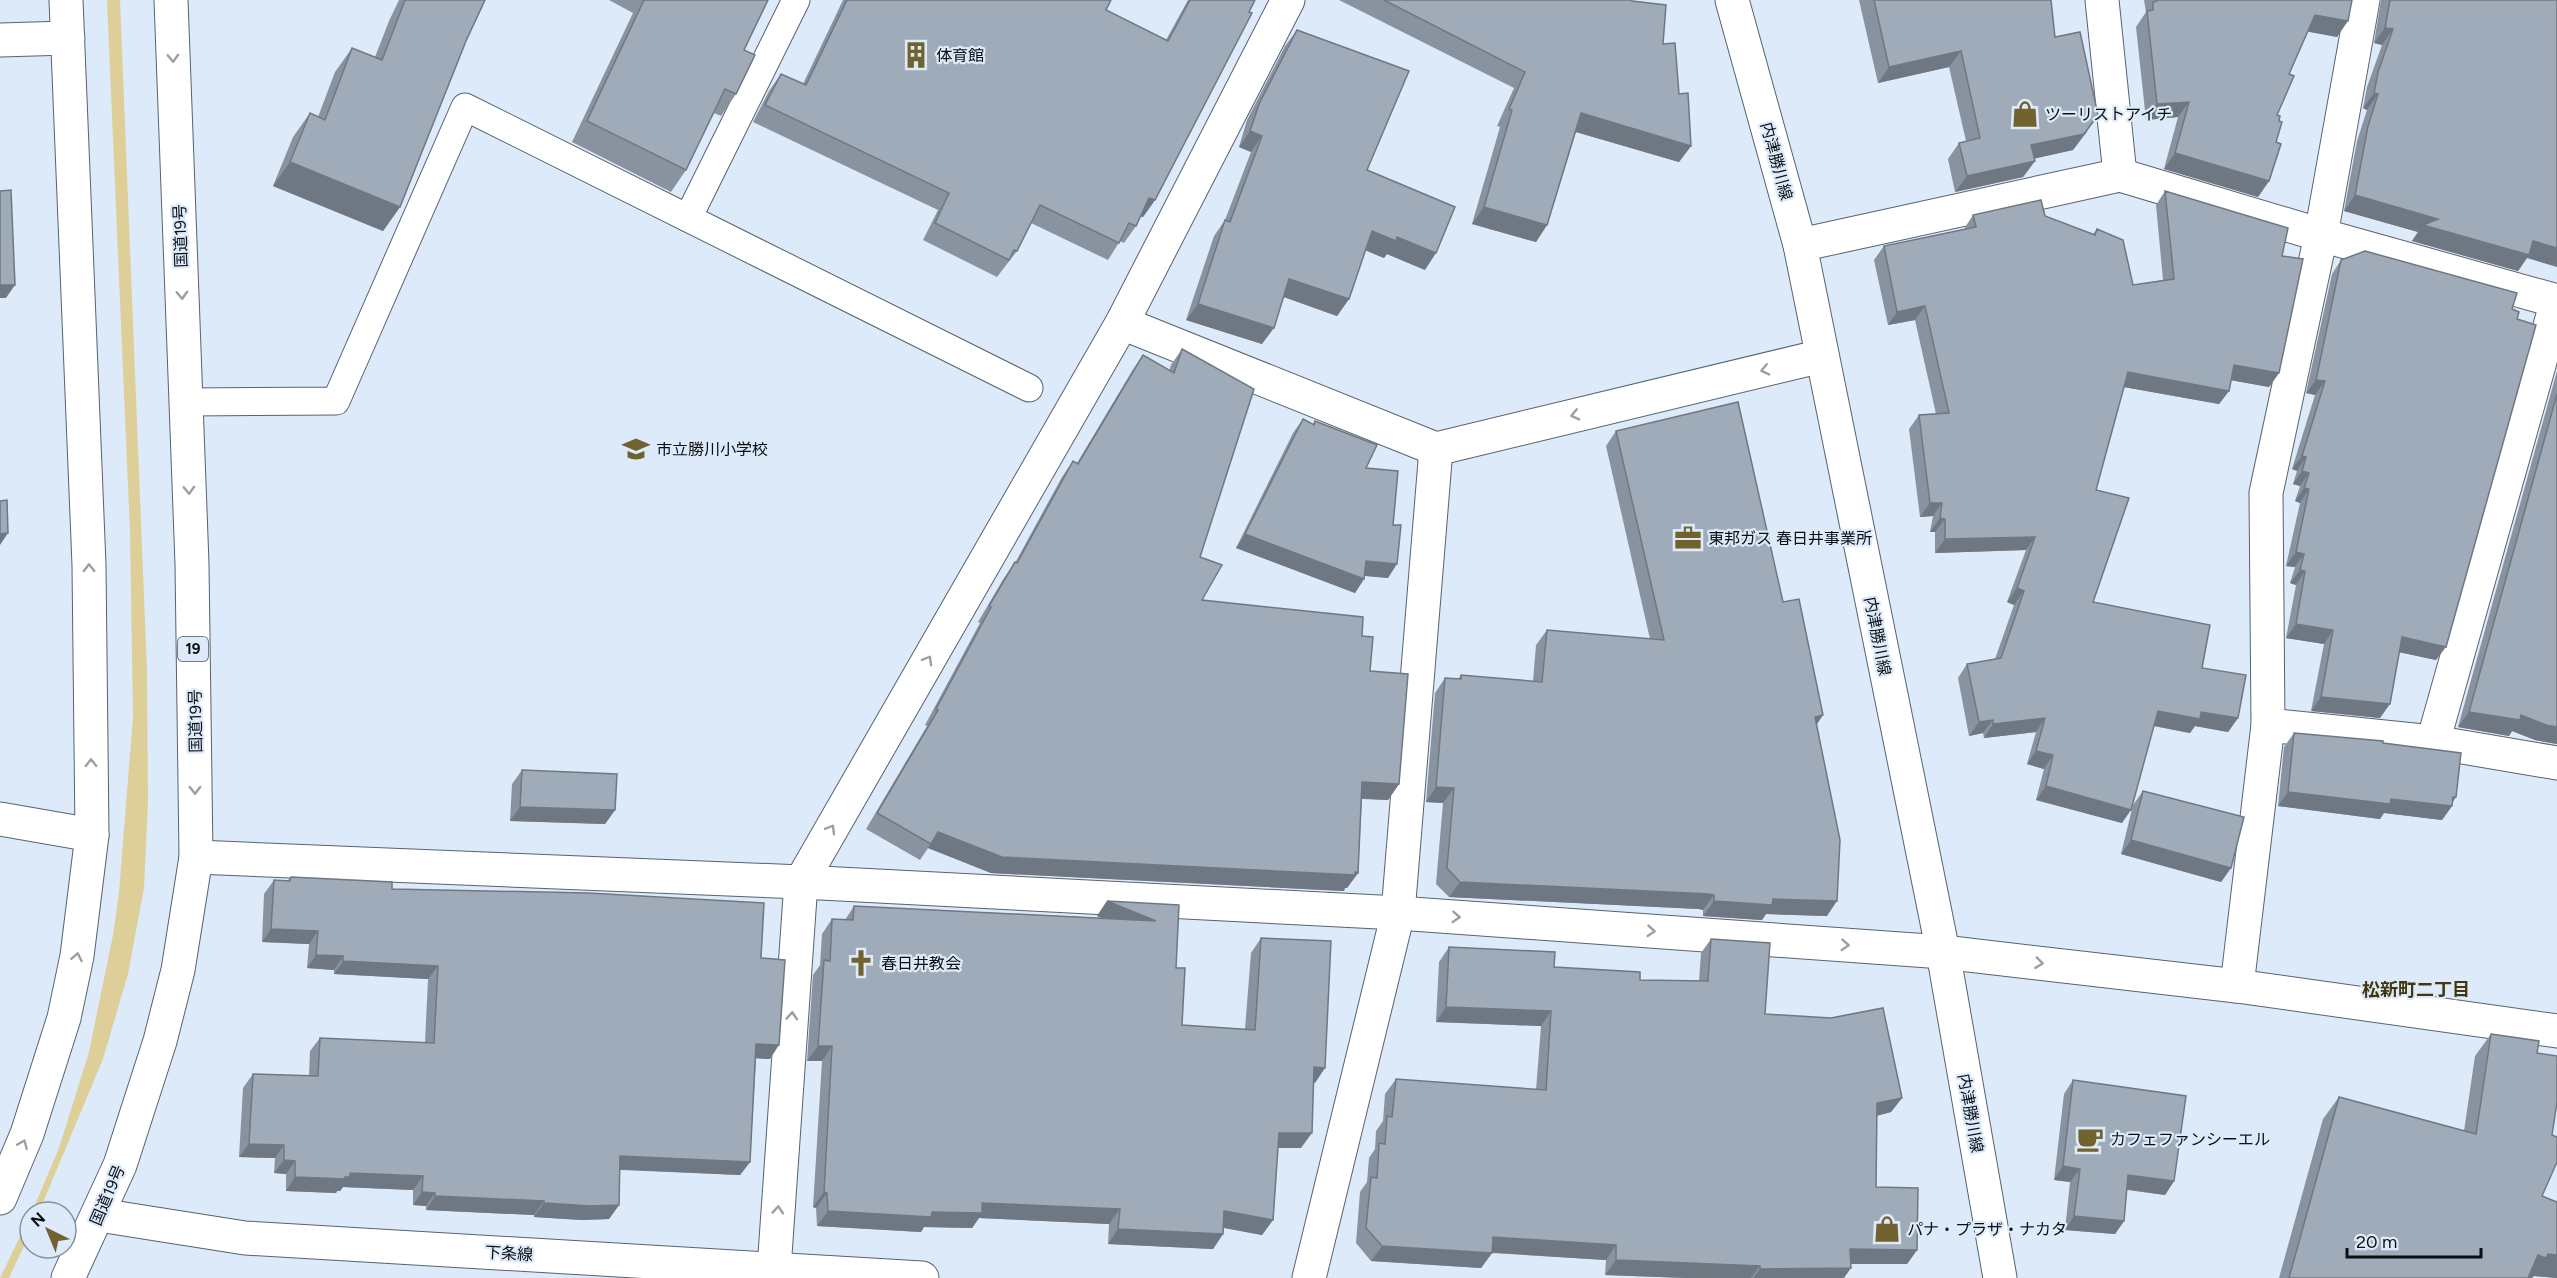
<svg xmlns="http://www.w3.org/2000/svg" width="2557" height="1278" font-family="Figtree,'Noto Sans JP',sans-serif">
<rect width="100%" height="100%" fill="#ddeaf9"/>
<g fill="#decf99">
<path d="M107 0H120L147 671 148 801 144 888 128 974 103 1059 39 1212H32L59 1148 89 1052 113 935 119 892 133 717 130 532Z"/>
<path d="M30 1216V1233L9 1278H0Z"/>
</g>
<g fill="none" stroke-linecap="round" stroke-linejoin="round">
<defs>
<g id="service">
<path d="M688 218 796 0"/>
<path d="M186 402 336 401 465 107 1029 388"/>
</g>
<g id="minor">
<path d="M2102 0 2120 175"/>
<path d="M0 40 68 38"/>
<path d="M1800 245 2120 175 2321 235 2557 301"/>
<path d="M1122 323 1436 449 1822 356"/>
<path d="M2268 725 2433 742 2557 763"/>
<path d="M2433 742 2557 301"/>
<path d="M0 819 92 835"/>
<path d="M196 857 801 882 1398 913 1943 952 2237 986 2557 1031"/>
<path d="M2237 986 2268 725 2266 493 2321 235 2363 0"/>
<path d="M766 1278 774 1269 801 882 1122 323 1288 0"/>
<path d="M1309 1278 1398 913 1436 449"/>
</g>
<path id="tertiary" d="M99 1215 245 1238 922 1278"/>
<path id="secondary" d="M1732 0 1800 245 1943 952 2000 1278"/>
<g id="trunk">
<path d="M0 1198 27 1134 64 1018 77 956 92 835 89 565 66 0"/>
<path d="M68 1278 120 1165 160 1041 178 970 196 857 192 564 171 0"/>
</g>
</defs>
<use href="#service" stroke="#58626f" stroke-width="29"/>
<use href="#minor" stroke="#58626f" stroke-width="35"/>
<use href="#tertiary" stroke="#58626f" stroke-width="35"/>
<use href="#secondary" stroke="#58626f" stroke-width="35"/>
<use href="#trunk" stroke="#58626f" stroke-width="35"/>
<use href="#service" stroke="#fff" stroke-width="27"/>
<use href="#minor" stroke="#fff" stroke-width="33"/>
<use href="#tertiary" stroke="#fff" stroke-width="33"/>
<use href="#secondary" stroke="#fff" stroke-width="33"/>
<use href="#trunk" stroke="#fff" stroke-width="33"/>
</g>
<g fill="#89939f">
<path d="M399 0H485L466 41 400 207 383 231 273 186 293 137 310 113 318 117 335 72 352 48 375 57 389 21Z"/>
<path d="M609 0H768L744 50 736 94 721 116 714 113 686 170 671 192 572 142 633 13Z"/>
<path d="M843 0H1111L1106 10 1166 40 1188 0H1255L1155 200 1143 217 1140 216 1136 226 1124 243 1120 241 1108 260 1031 223 1017 251 997 277 923 240 938 210 753 122 769 91 781 74 803 84Z"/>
<path d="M1339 0H1632V1L1663 44 1679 94 1691 146 1679 162 1576 132 1547 225 1536 242 1472 224 1500 127 1497 126 1514 88Z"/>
<path d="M1859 0H2051L2055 37 2087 132 2073 150 2034 158 2035 161 2023 177 1955 192 1948 159 1959 143 1966 141 1949 67 1878 83Z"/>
<path d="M2144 0H2352L2337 37 2308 31 2289 74 2277 115 2279 121 2269 181 2258 197 2164 169 2178 117 2146 120 2136 27 2146 12Z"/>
<path d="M2381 0H2557L2527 258 2518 271 2412 241 2418 232 2344 211 2357 141 2367 110 2363 108 2367 87 2382 45 2374 43Z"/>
<path d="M1297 30 1367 170 1425 270 1387 254 1384 258 1365 250 1349 299 1337 316 1284 297 1262 344 1186 320 1214 236 1225 220 1251 152 1239 147 1247 120 1285 46Z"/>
<path d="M2165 191 2282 256 2279 373 2269 387 2231 380 2229 391 2219 404 2124 387 2096 490 2093 602 2202 668 2238 718 2228 732 2195 726 2190 733 2154 726 2122 823 2036 800 2044 769 2027 764 2036 732 1984 738 1983 733 1969 736 1958 678 1967 664 1995 659 2014 605 2007 602 2026 550 1935 553V532H1930L1933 516 1920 517 1909 429 1919 415 1936 414 1915 320 1888 325 1874 260 1884 246 1964 229 1973 215 2045 216 2093 234 2097 229 2133 285 2163 280 2156 205Z"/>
<path d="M2341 260 2512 309 2517 319 2436 660 2400 652 2380 718 2311 711 2324 644 2286 638 2296 585 2290 583 2295 567 2286 566 2300 503 2295 501 2300 486 2293 484 2297 471 2292 469 2315 395 2306 393 2332 274Z"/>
<path d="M1182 349 1200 557 1202 600 1362 636 1399 784 1388 800 1362 799 1358 873 1347 888H1345L1344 891 991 873 928 848 920 860 866 829 927 726 925 725 980 623 978 622 1004 578 1015 563 1062 477 1073 461 1077 463 1132 371 1143 355 1169 371 1171 365Z"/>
<path d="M2557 371V744L2535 740 2512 731 2509 736 2458 727Z"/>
<path d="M1303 419 1313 424 1315 421 1366 468 1388 578 1365 576 1364 579 1355 593 1236 548 1293 433Z"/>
<path d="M1616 431 1783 602 1823 715 1816 725 1827 916 1766 914 1762 920 1703 916V910L1699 909 1449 897 1436 884 1443 803 1426 802 1435 693 1445 678 1458 679 1461 675 1533 681 1536 645 1547 630 1650 639 1606 446Z"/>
<path d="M2294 733 2383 743 2452 802V806L2442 820 2384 813 2380 819 2278 806 2284 747Z"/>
<path d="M522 770 615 810 605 824 510 821 512 784Z"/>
<path d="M2143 791 2231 868 2221 882 2121 854 2133 805Z"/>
<path d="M291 877 392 889 761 958 770 1059 756 1058 750 1162 740 1175 620 1170 619 1205 609 1219 582 1220 534 1217V1215L426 1210V1206L413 1205V1190L343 1187 340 1191H337L336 1193 286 1191V1174L274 1173 275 1158 239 1157 243 1088 253 1074 309 1076 310 1051 320 1038 425 1043 428 979 334 974V970L307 968 309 944 262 942 264 894 274 880 287 881Z"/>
<path d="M1107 901 1176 968 1182 1025 1245 1029 1251 953 1261 938 1315 1083H1314L1301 1148H1278L1273 1220 1262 1235 1224 1228 1223 1234 1213 1249 1108 1244 1109 1224 979 1218 972 1228 924 1227 921 1232 817 1226 816 1208 813 1207 822 1061H807L813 975 820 965 822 934 832 919 845 920 854 906 1102 918 1097 916Z"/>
<path d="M1711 939 1765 1014 1902 1098 1891 1112 1877 1116 1876 1187 1917 1250 1907 1264H1850L1844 1278H1686L1605 1275 1606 1260 1492 1253 1481 1268 1371 1261 1356 1243 1360 1192 1367 1182 1369 1158 1375 1149 1376 1131 1383 1121 1385 1094 1396 1079 1536 1090 1541 1026 1436 1022 1439 962 1449 947 1554 967 1640 980 1699 981 1701 953Z"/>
<path d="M2491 1034 2537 1053 2542 1196 2557 1278 2534 1276 2532 1278H2279L2323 1119 2339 1097 2464 1131 2475 1056Z"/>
<path d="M2073 1080 2174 1181 2165 1195 2127 1190 2124 1221 2115 1234 2065 1230 2070 1182 2054 1180 2064 1094Z"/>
</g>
<g fill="#6f7882">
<path d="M2315 15 2348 21 2337 37 2304 31Z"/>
<path d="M2385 28 2393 29 2382 45 2374 43Z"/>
<path d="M1961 51 1949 67 1878 83 1889 67Z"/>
<path d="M2374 93 2378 94 2367 110 2363 108Z"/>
<path d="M2189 102 2178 117 2146 120 2157 104Z"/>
<path d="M1581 113 1691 146 1679 162 1569 130Z"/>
<path d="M2098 115 2073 150 2020 162 2031 145Z"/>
<path d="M1250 131 1262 136 1251 152 1239 147Z"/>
<path d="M2175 153 2269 181 2258 197 2164 169Z"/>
<path d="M2035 161 2023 177 1955 192 1967 176Z"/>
<path d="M290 162 400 207 383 231 273 186Z"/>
<path d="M2355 195 2533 241 2557 248V267L2527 258 2518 271 2412 241 2418 232 2344 211Z"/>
<path d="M1149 198 1155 200 1143 217 1137 215Z"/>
<path d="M1484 207 1547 225 1536 242 1472 224Z"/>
<path d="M1372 231 1397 237 1436 253 1425 270 1387 254 1384 258 1360 248Z"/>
<path d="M1289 279 1349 299 1337 316 1278 295Z"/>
<path d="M0 285H15L6 298H0Z"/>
<path d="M1198 304 1274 328 1262 344 1186 320Z"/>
<path d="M1925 306 1915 320 1888 325 1897 312Z"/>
<path d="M2234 365 2279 373 2269 387 2224 379Z"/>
<path d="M2128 372 2229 391 2219 404 2118 386Z"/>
<path d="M2316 380 2325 381 2315 395 2306 393Z"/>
<path d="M2302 456 2306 457 2297 471 2292 469Z"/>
<path d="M2302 471 2309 473 2300 486 2293 484Z"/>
<path d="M2304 488 2309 489 2300 503 2295 501Z"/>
<path d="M1930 503H1942L1933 516 1920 517Z"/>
<path d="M1940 518 1945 519 1935 532H1930Z"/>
<path d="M8 533 0 545V534Z"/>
<path d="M1245 534 1364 579 1355 593 1236 548Z"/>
<path d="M2035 537 2026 550 1935 553 1945 539Z"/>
<path d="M2296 552 2304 554 2295 567 2286 566Z"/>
<path d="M1366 561 1397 564 1388 578 1356 575Z"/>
<path d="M2300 570 2305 571 2296 585 2290 583Z"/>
<path d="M2017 588 2024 591 2014 605 2007 602Z"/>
<path d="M2296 624 2333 630 2324 644 2286 638Z"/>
<path d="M2402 637 2446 647 2436 660 2393 651Z"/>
<path d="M2321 697 2390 704 2380 718 2311 711Z"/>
<path d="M2158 711 2201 712 2238 718 2228 732 2195 726 2190 733 2149 725Z"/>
<path d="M2469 712 2521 715 2557 727V744L2535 740 2512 731 2509 736 2458 727Z"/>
<path d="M1823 715 1813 730 1815 717Z"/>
<path d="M2045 718 2036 732 1984 738 1993 724Z"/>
<path d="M1993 720 1983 733 1969 736 1979 722Z"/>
<path d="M2036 751 2053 755 2044 769 2027 764Z"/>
<path d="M1362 782 1399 784 1388 800 1351 798Z"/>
<path d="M2046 786 2131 810 2122 823 2036 800Z"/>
<path d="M1436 787 1454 788 1443 803 1426 802Z"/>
<path d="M2288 792 2391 799 2456 797 2450 806H2452L2442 820 2384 813 2380 819 2278 806Z"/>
<path d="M520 807 615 810 605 824 510 821Z"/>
<path d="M938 832 1355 872 1358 873 1347 888H1345L1344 891 991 873 928 848Z"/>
<path d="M2131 840 2231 868 2221 882 2121 854Z"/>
<path d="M1460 882 1709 894 1714 895 1703 910 1699 909 1449 897Z"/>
<path d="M1773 899 1837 901 1827 916 1766 914 1762 920 1703 916 1714 901Z"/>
<path d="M1107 901 1156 921 1145 936 1097 916Z"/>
<path d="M271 929 318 931 309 944 262 942Z"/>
<path d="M316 955 343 956 334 970 307 968Z"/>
<path d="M343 961 438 966 428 979 334 974Z"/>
<path d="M1446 1007 1551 1011 1541 1026 1436 1022Z"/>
<path d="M756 1044 779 1045 770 1059 747 1058Z"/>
<path d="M818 1046H832L822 1061H807Z"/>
<path d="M1314 1067 1325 1068 1315 1083 1304 1082Z"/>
<path d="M1902 1098 1891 1112 1867 1118 1877 1103Z"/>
<path d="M1279 1133H1312L1301 1148H1269Z"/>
<path d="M249 1144 284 1145 275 1158 239 1157Z"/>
<path d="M620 1156 750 1162 740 1175 611 1169Z"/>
<path d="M284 1160 295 1161 286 1174 274 1173Z"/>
<path d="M2063 1166 2080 1169 2070 1182 2054 1180Z"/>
<path d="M350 1173 423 1176 413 1190 343 1187 340 1191H337L336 1193 286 1191 295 1177Z"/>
<path d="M2128 1175 2174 1181 2165 1195 2118 1188Z"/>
<path d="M422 1192 435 1193 426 1206 413 1205Z"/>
<path d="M824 1192 827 1193 816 1208 813 1207Z"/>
<path d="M435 1196 544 1201 534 1215 426 1210Z"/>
<path d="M544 1203 619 1205 609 1219 582 1220 534 1217Z"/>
<path d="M982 1203 1120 1209 1109 1224 979 1218 972 1228 924 1227 921 1232 817 1226 828 1211 932 1212Z"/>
<path d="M1224 1211 1273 1220 1262 1235 1214 1226Z"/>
<path d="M2074 1216 2124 1221 2115 1234 2065 1230Z"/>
<path d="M1118 1229 1223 1234 1213 1249 1108 1244Z"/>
<path d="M1493 1237 1616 1245 1606 1260 1483 1252Z"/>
<path d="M1382 1246 1492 1253 1481 1268 1371 1261Z"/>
<path d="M1850 1249 1917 1250 1907 1264H1840Z"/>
<path d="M2548 1254 2557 1255V1278L2534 1276 2532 1278H2524L2538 1255Z"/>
<path d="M1616 1260 1760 1266 1751 1278H1686L1605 1275Z"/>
<path d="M1851 1268 1844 1278H1753L1760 1269Z"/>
</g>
<g fill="#9fabb9" stroke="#6f7882" stroke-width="1.5">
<path d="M405 0H485L466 41 400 207 290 162 310 113 325 120 352 48 382 60Z"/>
<path d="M644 0H768L744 50 755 55 736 94 725 89 686 170 587 121Z"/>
<path d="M847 0H1111L1106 10 1168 41 1190 0H1255L1249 12 1252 13 1155 200 1149 198 1136 226 1129 223 1119 243 1040 205 1017 251 1014 250 1009 260 935 223 949 193 765 105 781 74 806 85Z"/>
<path d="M1384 0H1632V1L1666 5 1663 44 1675 43 1679 94 1688 93 1691 146 1581 113 1547 225 1484 207 1512 110 1509 109 1525 72Z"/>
<path d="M1874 0H2051L2055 37 2080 32 2098 115 2084 134 2031 145 2035 161 1967 176 1959 143 1980 138 1961 51 1889 67Z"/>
<path d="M2157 0H2352L2348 21 2315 15 2289 74 2294 76 2277 115 2280 116 2279 121 2282 122 2276 142 2281 144 2269 181 2175 153 2189 102 2157 104 2147 11 2153 10V2L2157 1Z"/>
<path d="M2390 0H2557V248L2533 241 2529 255 2423 225 2438 219 2355 195 2368 126 2378 94 2374 93 2378 72 2393 29 2385 28Z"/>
<path d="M1297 30 1409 71 1367 170 1455 207 1436 253 1397 237 1396 241 1372 231 1349 299 1289 279 1274 328 1198 304 1225 220 1230 222 1262 136 1250 131 1259 104Z"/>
<path d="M11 190 15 285H0V191Z"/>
<path d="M2165 191 2288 228 2282 256 2303 259 2279 373 2234 365 2229 391 2128 372 2096 490 2129 498 2093 602 2210 625 2202 668 2246 675 2238 718 2201 712 2200 719 2158 711 2131 810 2046 786 2053 755 2036 751 2045 718 1993 724V720L1979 722 1967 664 2001 658 2024 591 2017 588 2035 537 1945 539V519L1940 518 1942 503H1930L1919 415 1949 413 1925 306 1897 312 1884 246 1976 227 1973 215 2041 200 2045 216 2095 235 2097 229 2123 240 2133 285 2174 279Z"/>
<path d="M2365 251 2517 293 2512 309 2519 312 2517 319 2536 325 2446 647 2402 637 2390 704 2321 697 2333 630 2296 624 2305 571 2300 570 2304 554 2296 552 2309 489 2304 488 2309 473 2302 471 2306 457 2302 456 2325 381 2316 380 2341 260Z"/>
<path d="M1182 349 1254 389 1200 557 1222 565 1202 600 1363 617 1362 636 1373 637 1370 671 1408 674 1399 784 1362 782 1358 873 1355 872V875L1002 857 938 832 931 844 877 813 938 710 936 709 991 607 989 606 1015 562 1017 563 1073 461 1078 464 1143 355 1174 373Z"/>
<path d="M2557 394V727L2546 725 2521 715 2520 720 2469 712Z"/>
<path d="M1738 402 1783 602 1799 599 1823 715 1815 717 1840 840 1837 901 1773 899 1772 905 1714 901V895L1709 894 1460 882 1447 868 1454 788 1436 787 1445 678 1461 679V675L1542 682 1547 630 1664 640 1616 431Z"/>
<path d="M1303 419 1314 425 1315 421 1377 445 1366 468 1398 471 1393 525H1401L1397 564 1366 561 1364 579 1245 534Z"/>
<path d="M7 500 8 533 0 534V501Z"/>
<path d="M2294 733 2383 741V743L2461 753 2456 797H2453L2452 806 2391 799 2390 804 2288 792Z"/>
<path d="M522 770 617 774 615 810 520 807Z"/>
<path d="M2143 791 2244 817 2231 868 2131 840Z"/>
<path d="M291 877 392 882V889L589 893 764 903 761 958 785 960 779 1045 756 1044 750 1162 620 1156 619 1205 591 1206 544 1203V1201L435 1196V1193L422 1192 423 1176 350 1173V1177H345V1179L295 1177V1161L284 1160V1145L249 1144 253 1074 318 1076 320 1038 434 1043 438 966 343 961V956L316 955 318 931 271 929 274 880 290 881Z"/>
<path d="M1107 901 1179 905 1176 968H1185L1182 1025 1255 1030 1261 938 1331 941 1325 1068 1314 1067 1312 1133H1279L1273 1220 1224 1211 1223 1234 1118 1229 1120 1209 982 1203V1213L932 1212 931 1217 828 1211 827 1193 824 1192 832 1046H818L824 960 830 961 832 919 853 920 854 906 1156 921Z"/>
<path d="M1711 939 1770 943 1765 1014 1831 1018 1883 1008 1902 1098 1877 1103 1876 1187 1918 1188 1917 1250 1850 1249 1851 1268 1760 1269V1266L1616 1260V1245L1493 1237 1492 1253 1382 1246 1366 1228 1371 1177 1377 1178 1379 1143 1385 1144 1387 1116 1392 1117 1396 1079 1546 1090 1551 1011 1446 1007 1449 947 1555 952 1554 967 1640 972V980L1708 981Z"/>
<path d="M2491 1034 2539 1041 2537 1053 2557 1056V1102L2552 1135 2557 1137V1162L2542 1196 2557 1202V1255L2548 1254 2546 1258 2538 1255 2528 1278H2289L2339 1097 2476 1134Z"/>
<path d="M2073 1080 2186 1096 2174 1181 2128 1175 2124 1221 2074 1216 2080 1169 2063 1166Z"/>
</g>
<defs><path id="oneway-chevron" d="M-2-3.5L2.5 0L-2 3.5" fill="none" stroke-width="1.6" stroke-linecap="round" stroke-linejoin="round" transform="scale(1.5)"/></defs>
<g stroke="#9d9fa1">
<use href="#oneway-chevron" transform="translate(173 58) rotate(88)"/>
<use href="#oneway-chevron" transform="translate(182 295) rotate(88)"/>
<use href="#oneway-chevron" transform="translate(1765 370) rotate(167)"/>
<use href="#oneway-chevron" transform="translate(1575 415) rotate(167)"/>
<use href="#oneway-chevron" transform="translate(189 490) rotate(88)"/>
<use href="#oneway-chevron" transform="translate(89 568) rotate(-91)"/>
<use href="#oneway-chevron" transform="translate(928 660) rotate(-60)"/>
<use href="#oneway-chevron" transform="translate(91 763) rotate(-91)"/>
<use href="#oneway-chevron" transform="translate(195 790) rotate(89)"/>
<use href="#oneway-chevron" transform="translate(831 829) rotate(-60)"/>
<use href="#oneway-chevron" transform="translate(1456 917) rotate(4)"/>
<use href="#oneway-chevron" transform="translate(1651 931) rotate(4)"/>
<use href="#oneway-chevron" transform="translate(1845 945) rotate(4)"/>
<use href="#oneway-chevron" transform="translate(77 957) rotate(-79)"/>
<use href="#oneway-chevron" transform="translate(2039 963) rotate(7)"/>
<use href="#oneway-chevron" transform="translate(792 1016) rotate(-86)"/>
<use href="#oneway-chevron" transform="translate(23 1144) rotate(-67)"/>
<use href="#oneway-chevron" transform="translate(778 1210) rotate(-86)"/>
</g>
<defs>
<symbol id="building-bare" viewBox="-9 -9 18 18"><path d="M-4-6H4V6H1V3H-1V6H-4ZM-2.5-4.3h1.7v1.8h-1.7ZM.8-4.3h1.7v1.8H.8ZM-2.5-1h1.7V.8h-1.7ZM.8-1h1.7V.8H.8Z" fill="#706330" stroke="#ddeaf9" stroke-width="2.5" paint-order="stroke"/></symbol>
<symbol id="shop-bare" viewBox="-9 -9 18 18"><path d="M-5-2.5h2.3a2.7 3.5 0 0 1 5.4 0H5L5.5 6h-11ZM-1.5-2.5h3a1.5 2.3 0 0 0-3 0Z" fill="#706330" stroke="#ddeaf9" stroke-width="2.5" paint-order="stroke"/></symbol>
<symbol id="school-bare" viewBox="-9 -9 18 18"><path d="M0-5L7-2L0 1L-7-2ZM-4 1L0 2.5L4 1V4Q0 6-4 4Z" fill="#706330" stroke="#ddeaf9" stroke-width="2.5" paint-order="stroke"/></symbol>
<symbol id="office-bare" viewBox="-9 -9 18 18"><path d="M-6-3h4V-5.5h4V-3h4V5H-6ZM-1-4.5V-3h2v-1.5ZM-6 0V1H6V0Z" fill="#706330" stroke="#ddeaf9" stroke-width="2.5" paint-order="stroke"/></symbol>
<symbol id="church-bare" viewBox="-9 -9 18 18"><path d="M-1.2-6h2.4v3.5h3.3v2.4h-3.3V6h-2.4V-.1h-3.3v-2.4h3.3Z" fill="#706330" stroke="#ddeaf9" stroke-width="2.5" paint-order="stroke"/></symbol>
<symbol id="cafe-bare" viewBox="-9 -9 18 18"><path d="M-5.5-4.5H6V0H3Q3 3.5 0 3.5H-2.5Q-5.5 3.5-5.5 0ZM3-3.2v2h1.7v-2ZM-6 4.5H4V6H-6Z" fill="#706330" stroke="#ddeaf9" stroke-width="2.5" paint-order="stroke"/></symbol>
</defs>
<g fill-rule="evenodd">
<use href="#building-bare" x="897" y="36" width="38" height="38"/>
<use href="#shop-bare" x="2006" y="95" width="38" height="38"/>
<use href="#school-bare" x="617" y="430" width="38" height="38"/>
<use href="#office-bare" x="1669" y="519" width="38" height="38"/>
<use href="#church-bare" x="842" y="944" width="38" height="38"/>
<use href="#cafe-bare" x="2071" y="1120" width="38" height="38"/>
<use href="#shop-bare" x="1868" y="1210" width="38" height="38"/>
</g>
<g text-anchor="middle" stroke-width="4.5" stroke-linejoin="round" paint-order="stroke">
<rect fill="#ddeaf9" stroke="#4a5159" stroke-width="1.5" x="178" y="637" width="30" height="24" rx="4.5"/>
<g font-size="15" font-weight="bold" fill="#0b0f14">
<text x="193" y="654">19</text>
</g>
<g font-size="16" fill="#0b0f14" stroke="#ddeaf9" text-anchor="start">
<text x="936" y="61">体育館</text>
<text x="2045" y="120">ツーリストアイチ</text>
<text x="656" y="455">市立勝川小学校</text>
<text x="1708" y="544">東邦ガス 春日井事業所</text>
<text x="881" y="969">春日井教会</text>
<text x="2110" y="1145">カフェファンシーエル</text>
<text x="1907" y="1235">パナ・プラザ・ナカタ</text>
</g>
<g font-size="16" fill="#0b0f14" stroke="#ddeaf9">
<text transform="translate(1777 161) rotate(75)" y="6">内津勝川線</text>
<text transform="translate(180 236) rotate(-92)" y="6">国道19号</text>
<text transform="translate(1878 636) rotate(79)" y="6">内津勝川線</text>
<text transform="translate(195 721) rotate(-91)" y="6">国道19号</text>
<text transform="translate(1971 1113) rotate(80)" y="6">内津勝川線</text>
<text transform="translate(107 1195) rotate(-67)" y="6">国道19号</text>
<text transform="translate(509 1253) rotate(3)" y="6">下条線</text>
</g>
<g font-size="18" font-weight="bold" fill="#42370d" stroke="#ddeaf9">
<text x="2416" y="996">松新町二丁目</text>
</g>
</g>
<g transform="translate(48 1230) rotate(317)"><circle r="28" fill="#ddeaf9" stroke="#89929d" stroke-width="1.5"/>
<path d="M0-4.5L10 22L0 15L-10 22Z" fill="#706330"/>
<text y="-9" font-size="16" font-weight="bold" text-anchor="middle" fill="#0b0f14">N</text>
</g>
<path d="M2347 1248v9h134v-9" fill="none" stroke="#0b0f14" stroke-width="3"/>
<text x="2356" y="1248" font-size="18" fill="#0b0f14" stroke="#ddeaf9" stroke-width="4.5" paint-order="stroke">20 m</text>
</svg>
